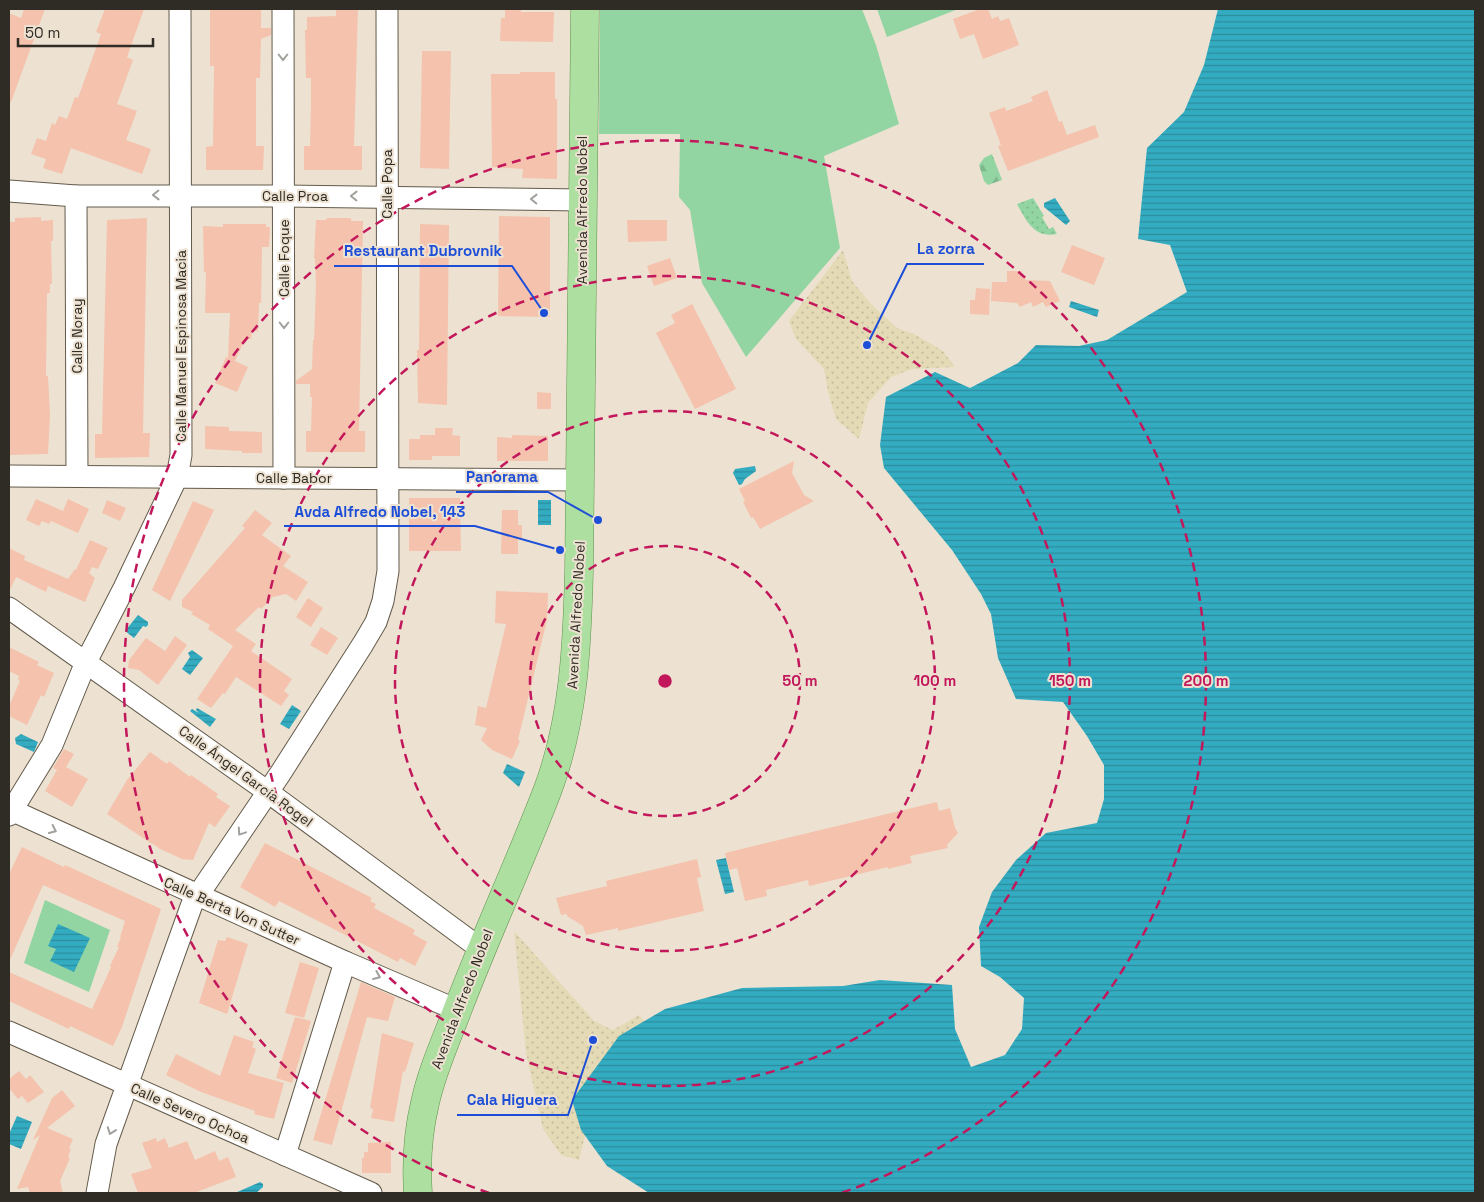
<svg xmlns="http://www.w3.org/2000/svg" width="1484" height="1202" font-family="'Space Grotesk',sans-serif">
<defs>
<pattern id="grass-dots" width="8" height="8" patternUnits="userSpaceOnUse" patternTransform="scale(1.25)"><rect width="8" height="8" fill="#92d5a2"/><path d="M2 2h.1M6 6h.1" fill="none" stroke="#7eb78b" stroke-width="1.8" stroke-linecap="round"/></pattern>
<pattern id="forest-firs" width="22" height="20" patternUnits="userSpaceOnUse" patternTransform="scale(1.25)"><rect width="22" height="20" fill="#92d5a2"/><path d="M5 1l3.5 6h-7zM16 11l3.5 6h-7z" fill="#7eb78b"/></pattern>
<pattern id="sand-dots" width="8" height="8" patternUnits="userSpaceOnUse" patternTransform="scale(1.25)"><rect width="8" height="8" fill="#e4dab5"/><path d="M2 2h.1M6 6h.1" fill="none" stroke="#c4bb9c" stroke-width="1.8" stroke-linecap="round"/></pattern>
<pattern id="water-rules" width="6" height="5" patternUnits="userSpaceOnUse" patternTransform="scale(1.25)"><rect width="6" height="5" fill="#33acc2"/><path d="M0 2.5h6" fill="none" stroke="#2c8c9d"/></pattern>
</defs>
<rect width="100%" height="100%" fill="#ede2d1"/>
<path fill="url(#grass-dots)" d="M1033 198 1044 216 1042 217 1049 229 1053 227 1057 234C1034 239 1026 220 1017 204Z"/>
<path fill="url(#forest-firs)" d="M992 154 1002 180 988 185 984 181 979 165 984 158Z"/>
<g fill="url(#sand-dots)">
<path d="M843 250 852 281 870 303 897 328 914 334 943 351 955 367 912 369 891 377 868 403 859 439 836 419 828 392 824 369 796 339 789 321Z"/>
<path d="M514 931 594 1021 613 1030 639 1015 670 1050 596 1090 579 1160 561 1155 543 1129 526 1053Z"/>
</g>
<g fill="#92d5a2">
<path d="M600 9H862L876 45 899 124 824 156 840 248 746 357 702 283 690 210 679 197 680 134H599Z"/>
<path d="M877 9H958L887 37Z"/>
<path d="M45 900 110 930 89 992 24 963Z"/>
</g>
<g fill="url(#water-rules)">
<path d="M1218 9H1475V1193H649L607 1166 581 1130 572 1100 619 1036 665 1009 742 988 843 986 880 980 952 985 955 1029 971 1067 1005 1055 1022 1029 1024 998 1000 977 981 966 979 927 992 892 1016 860 1046 833 1097 823 1104 799V765L1087 736 1063 702 1016 699 998 658 991 614 981 594 952 550 884 468 880 445 886 397 935 372 970 388 1018 363 1036 345 1079 346 1107 340 1187 292 1170 245 1138 239 1147 148 1184 112 1204 65Z"/>
<path d="M1055 198 1070 221 1066 225 1044 207V203Z"/>
<path d="M1071 301 1099 310 1097 317 1069 307Z"/>
<path d="M755 466 756 471 745 479 742 484 739 485 733 473 735 469Z"/>
<rect x="538" y="500" width="13" height="25"/>
<path d="M138 615 148 622V625L146 627 143 626 134 638 125 631Z"/>
<path d="M192 650 203 658 190 675 182 669 190 657 188 653Z"/>
<path d="M292 705 301 711 289 729 280 724Z"/>
<path d="M197 708 216 719 210 727 190 711 192 709 199 713 196 710Z"/>
<path d="M21 734 38 742 34 752 16 744 15 738Z"/>
<path d="M507 764 525 772 519 787 503 773Z"/>
<path d="M726 858 734 892 725 894 716 860Z"/>
<path d="M58 924 90 938 74 972 50 961 56 949 48 946Z"/>
<path d="M17 1116 32 1122 21 1149 9 1144V1134Z"/>
<path d="M260 1182 263 1184V1187L256 1193H235Z"/>
</g>
<g fill="#f4c2ad">
<path d="M24 9H45L11 102H9V13L21 18Z"/>
<path d="M105 9H144L127 57 133 60 117 104 137 111 126 140 151 149 142 174 71 148 62 174 43 168 46 159 31 154 37 138 46 141 52 123 55 125 59 116 67 119 75 97 78 98 101 34 96 32Z"/>
<path d="M210 9H261V28H271V35L261 39 260 78H256V146H264L263 170H206V147L213 146 214 66H210Z"/>
<path d="M336 9H358L354 146H362V170H304V146H310L311 105V78H306L305 30H307V17L336 16Z"/>
<path d="M505 9H521V12H554L553 42 500 41 501 18H505Z"/>
<path d="M980 9H988L992 19 998 16 1000 21 1009 18 1019 45 983 59 974 34 960 39 953 19Z"/>
<path d="M422 51H451L449 169 420 168Z"/>
<path d="M520 72H555V99H557V179L522 178 523 169 492 167 491 74H520Z"/>
<path d="M1047 90 1059 122 1062 121 1067 135 1095 125 1099 137 1008 171 998 146 1001 145 989 113 1005 107 1006 111 1033 101 1031 97Z"/>
<path d="M499 216 550 217V317L498 316Z"/>
<path d="M41 217V221L53 220V241H51L52 284H50V293H47L46 376H48L50 415 48 454 9 455V222H15V218Z"/>
<path d="M147 218 143 433H150L149 457 95 458V434H102L107 220Z"/>
<path d="M327 218H351V221H363L359 431H365V452H306V431H311L312 397H310V384H296V381L312 369 313 340H314L316 286 315 258H314L316 220H326Z"/>
<path d="M627 220H667V241L628 242Z"/>
<path d="M223 224H266V227H270L269 247H262L261 303H259L258 331H252L251 339H245L235 361 248 367 237 392 215 383 226 357 228 358 230 313H205L206 272H204L203 226 223 227Z"/>
<path d="M420 224 449 225 447 405 418 403 417 350H419Z"/>
<path d="M1072 245 1105 258 1094 285 1061 272Z"/>
<path d="M670 258 677 278 654 286 647 266Z"/>
<path d="M1007 271H1022L1021 275 1026 276 1025 280 1050 281 1060 301 1046 307 1043 302 1033 307 1031 302 1020 307 1017 303 991 301 992 282H1007Z"/>
<path d="M976 288 990 289 989 315 970 314V300H975Z"/>
<path d="M692 304 736 389 695 409 656 333 675 323 671 315Z"/>
<path d="M537 392 551 393V409H537Z"/>
<path d="M205 426 229 427V431L262 432V453H242V451L205 449Z"/>
<path d="M435 428H453L452 435 460 436V456H432V460H409V439H420V435H435Z"/>
<path d="M512 435 548 436V461H497V437L512 438Z"/>
<path d="M794 461 792 473 804 495 814 501 760 529 753 517 751 518 743 502 745 501 739 489Z"/>
<path d="M409 498H460L461 551H409Z"/>
<path d="M36 499 63 511 68 499 89 509 78 533 51 521 49 524 42 521 39 526 26 520Z"/>
<path d="M107 500 126 508 120 521 102 513Z"/>
<path d="M193 501 214 510 170 601 152 590Z"/>
<path d="M255 510 272 523 262 535 291 556 283 566 308 582 296 601 286 594 273 597 261 609 259 607 235 630 256 644 251 651 292 679 284 691 289 695 281 706 236 677 225 694 223 693 211 708 197 699 233 646 208 629 210 625 191 614 193 612 182 607V600L245 528 242 526Z"/>
<path d="M502 510H518V525H522V539H518V554H501Z"/>
<path d="M90 540 108 548 98 569 92 567 89 573 95 578 85 602 48 586 46 592 16 577 9 592V548L25 556 24 560 68 579 75 569 76 570Z"/>
<path d="M496 591 548 593 547 620 518 740 520 741 512 759 492 750 481 740 487 728 475 725 478 706 486 708 506 624 495 623Z"/>
<path d="M308 598 323 608 311 627 296 617Z"/>
<path d="M321 627 338 638 327 655 310 645Z"/>
<path d="M175 636 187 645 158 685 139 670 128 668 129 660 146 638 165 651Z"/>
<path d="M9 647 39 662 37 665 54 673 44 697 41 695 27 725 9 716V706L20 681 18 680 19 676 9 671Z"/>
<path d="M64 749 74 754 66 767 88 779 72 807 45 791 57 770 53 768Z"/>
<path d="M150 752 167 764 169 761 190 777 191 775 218 794 216 797 230 806 215 827 209 823 193 860 182 859 158 848V847L149 842 107 814 127 780Z"/>
<path d="M937 802 939 811 950 808 955 828 958 833 947 845 948 848 910 856 912 863 888 869V867L809 886 808 880 766 890 767 896 745 901 737 868 729 870 725 853Z"/>
<path d="M265 843 372 898 370 901 376 904 374 908 415 930 413 934 427 942 415 966 400 958 398 962 279 901 275 907 240 887Z"/>
<path d="M22 847 64 867 65 865 161 909 122 1027 113 1046 70 1026 69 1029 9 1001V972L92 1009 111 967 110 966 119 947H117L121 937H120L125 921 43 885 9 962V874Z"/>
<path d="M697 859 701 877 697 878 704 911 618 931V928L586 935 583 926 567 916V914L561 915 556 898 607 886 606 881Z"/>
<path d="M227 937 248 944 227 1014 199 1003 218 940 225 941Z"/>
<path d="M300 962 319 968 304 1018 285 1013Z"/>
<path d="M361 982 395 997 388 1021 367 1017 332 1145 313 1140Z"/>
<path d="M295 1017 311 1021 292 1083 276 1078Z"/>
<path d="M382 1033 414 1043 405 1072 403 1071 394 1122 371 1118 373 1109 370 1108Z"/>
<path d="M234 1035 254 1042 252 1047 256 1049 248 1073 284 1083 274 1119 254 1114 255 1111 201 1092 166 1075 176 1054 220 1076Z"/>
<path d="M19 1071 26 1079 30 1075 44 1092 28 1103 22 1096 18 1099 9 1088V1079Z"/>
<path d="M62 1090 75 1106 47 1128 73 1139 69 1148 71 1149 68 1157 70 1158 60 1181 63 1193H30L28 1187 17 1189 40 1135 33 1140 52 1098Z"/>
<path d="M156 1138 157 1142 165 1138 169 1148 187 1141 195 1160 215 1151 219 1161 228 1157 236 1177 194 1193H138L131 1174 152 1168 142 1143Z"/>
<path d="M391 1142V1173H362V1158H364V1152H368V1143Z"/>
</g>
<g fill="none" stroke-linecap="round" stroke-linejoin="round">
<defs>
<g id="minor">
<path d="M283 9 284 478"/>
<path d="M9 191 76 196H284L582 200"/>
<path d="M76 196 77 476"/>
<path d="M9 476 580 480"/>
<path d="M9 608 268 792 481 949"/>
<path d="M9 809 345 962 457 1010"/>
<path d="M9 815 52 745 86 662 124 588 177 477 181 455 180 9"/>
<path d="M9 1032 371 1193"/>
<path d="M285 1155 345 962"/>
<path d="M97 1193 106 1144 192 904 280 774 363 644 376 622 383 601 388 571 387 9"/>
</g>
<path id="major" d="M418 1193C416 1163 418 1132 425 1103 432 1070 447 1038 459 1006 487 933 520 862 548 789 574 719 577 646 579 572L585 9"/>
</defs>
<use href="#minor" stroke="#635a4b" stroke-width="23"/>
<use href="#major" stroke="#5d924d" stroke-width="29"/>
<use href="#minor" stroke="#fff" stroke-width="21"/>
<use href="#major" stroke="#addfa1" stroke-width="28"/>
</g>
<defs><path id="oneway-chevron" d="M-2-3.5L2.5 0L-2 3.5" fill="none" stroke-width="1.6" stroke-linecap="round" stroke-linejoin="round" transform="scale(1.25)"/></defs>
<g stroke="#a1a09d">
<use href="#oneway-chevron" transform="translate(283 57) rotate(90)"/>
<use href="#oneway-chevron" transform="translate(156 195) rotate(179)"/>
<use href="#oneway-chevron" transform="translate(354 196) rotate(-179)"/>
<use href="#oneway-chevron" transform="translate(534 199) rotate(-179)"/>
<use href="#oneway-chevron" transform="translate(284 325) rotate(90)"/>
<use href="#oneway-chevron" transform="translate(53 830) rotate(25)"/>
<use href="#oneway-chevron" transform="translate(241 832) rotate(124)"/>
<use href="#oneway-chevron" transform="translate(377 976) rotate(23)"/>
<use href="#oneway-chevron" transform="translate(111 1131) rotate(110)"/>
</g>
<g fill="none" stroke="#c2185b" stroke-width="2.5" stroke-dasharray="9 6">
<circle cx="665" cy="681" r="135"/>
<circle cx="665" cy="681" r="270"/>
<circle cx="665" cy="681" r="405"/>
<path d="M489 1193A541 541 0 1 1 841 1193"/>
</g>
<g text-anchor="middle" stroke-width="4" stroke-linejoin="round" paint-order="stroke">
<g font-size="14" fill="#2f2b25" stroke="#ede2d1">
<text transform="translate(387 184) rotate(-90)" y="5">Calle Popa</text>
<text x="295" y="201">Calle Proa</text>
<text transform="translate(582 210) rotate(-90)" y="5">Avenida Alfredo Nobel</text>
<text transform="translate(284 258) rotate(-90)" y="5">Calle Foque</text>
<text transform="translate(77 336) rotate(-90)" y="5">Calle Noray</text>
<text transform="translate(181 346) rotate(-90)" y="5">Calle Manuel Espinosa Macia</text>
<text x="294" y="483">Calle Babor</text>
<text transform="translate(576 615) rotate(-87)" y="5">Avenida Alfredo Nobel</text>
<text transform="translate(246 776) rotate(36)" y="5">Calle Ángel García Rogel</text>
<text transform="translate(232 911) rotate(24)" y="5">Calle Berta Von Sutter</text>
<text transform="translate(462 999) rotate(-69)" y="5">Avenida Alfredo Nobel</text>
<text transform="translate(190 1113) rotate(24)" y="5">Calle Severo Ochoa</text>
</g>
</g>
<circle cx="665" cy="681" r="8" fill="#c2185b" stroke="#ede2d1" stroke-width="2.5"/>
<g font-size="15" text-anchor="middle" font-weight="bold" fill="#c2185b" stroke="#ede2d1" stroke-width="4" stroke-linejoin="round" paint-order="stroke">
<text x="800" y="686">50 m</text>
<text x="935" y="686">100 m</text>
<text x="1070" y="686">150 m</text>
<text x="1206" y="686">200 m</text>
</g>
<path fill="none" stroke="#1d4ed8" stroke-width="2" d="M867 345L907 264H984M544 313L512 266H334M598 520L548 492H456M560 550L475 526H284M593 1040L568 1115H457"/>
<g fill="#1d4ed8" stroke="#ede2d1" stroke-width="2">
<circle cx="867" cy="345" r="5"/>
<circle cx="544" cy="313" r="5"/>
<circle cx="598" cy="520" r="5"/>
<circle cx="560" cy="550" r="5"/>
<circle cx="593" cy="1040" r="5"/>
</g>
<g font-size="15" text-anchor="middle" font-weight="bold" fill="#1d4ed8" stroke="#ede2d1" stroke-width="4" stroke-linejoin="round" paint-order="stroke">
<text x="946" y="254">La zorra</text>
<text x="423" y="256">Restaurant Dubrovnik</text>
<text x="502" y="482">Panorama</text>
<text x="380" y="517">Avda Alfredo Nobel, 143</text>
<text x="512" y="1105">Cala Higuera</text>
</g>
<rect width="1484" height="1202" fill="none" stroke="#2f2b25" stroke-width="20"/>
<path d="M18 38v8h135v-8" fill="none" stroke="#2f2b25" stroke-width="2.5"/>
<text x="25" y="38" font-size="15" fill="#2f2b25" stroke="#ede2d1" stroke-width="4" paint-order="stroke">50 m</text>
</svg>
